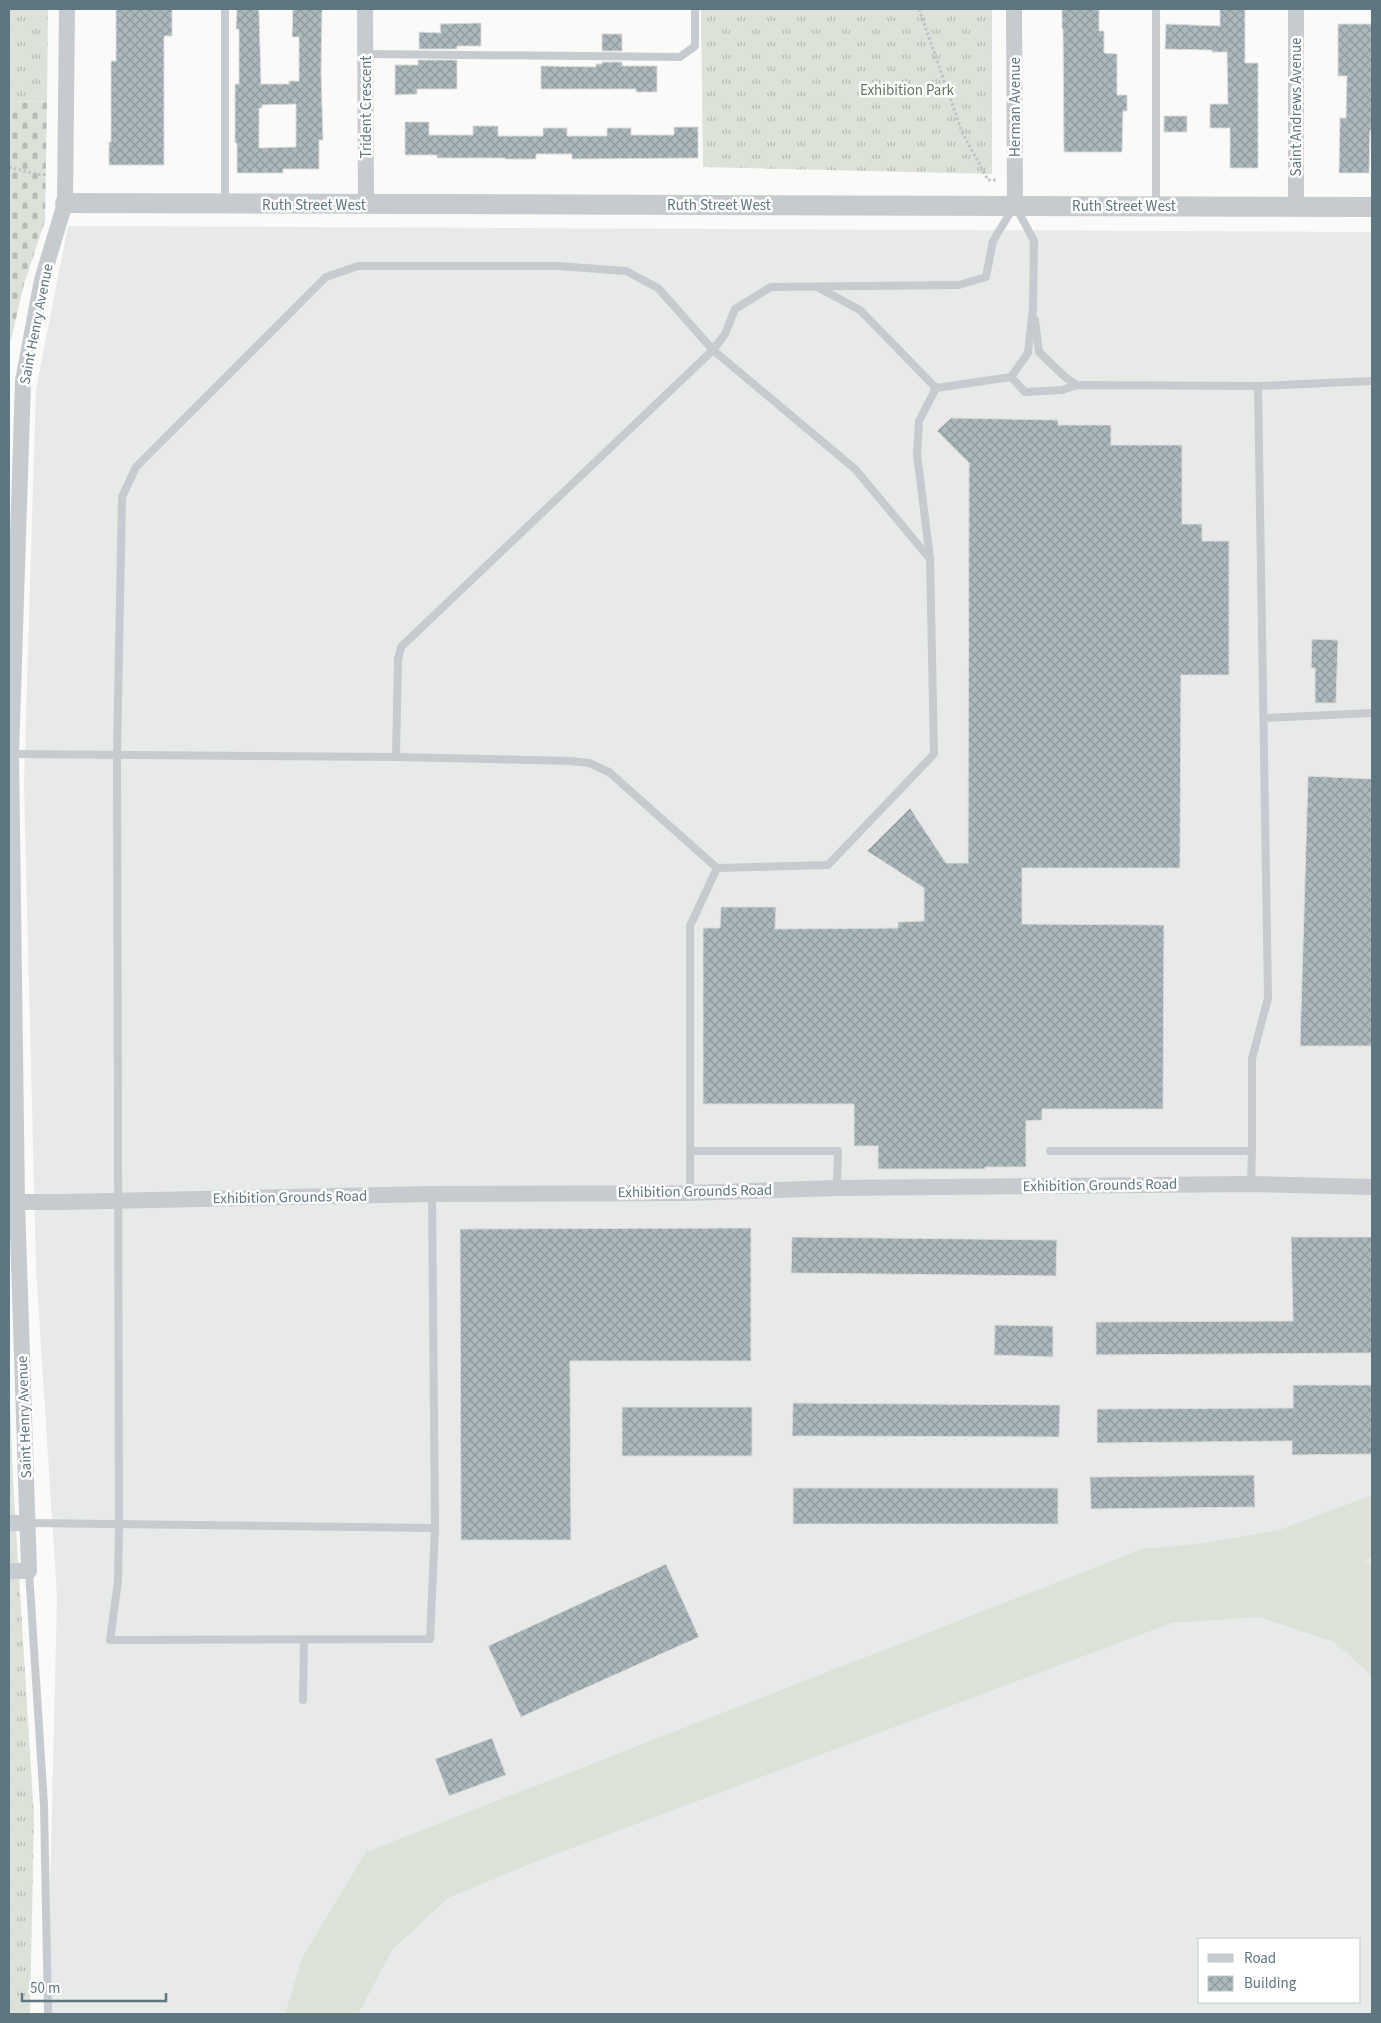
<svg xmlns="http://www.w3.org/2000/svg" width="1381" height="2023" font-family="'Source Sans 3',sans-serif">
<defs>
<pattern id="grass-tufts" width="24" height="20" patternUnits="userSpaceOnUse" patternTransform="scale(1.25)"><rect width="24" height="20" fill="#dde2d8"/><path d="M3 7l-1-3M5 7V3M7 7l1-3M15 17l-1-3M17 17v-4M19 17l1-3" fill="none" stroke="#b6bcb4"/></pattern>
<pattern id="cemetery-stones" width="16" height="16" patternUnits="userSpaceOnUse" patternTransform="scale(1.25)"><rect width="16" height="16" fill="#dde2d8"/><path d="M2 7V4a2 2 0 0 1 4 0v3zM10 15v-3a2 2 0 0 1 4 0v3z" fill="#b6bcb4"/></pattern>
<pattern id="building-cross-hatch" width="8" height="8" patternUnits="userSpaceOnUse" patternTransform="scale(1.25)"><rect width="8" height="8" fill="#abb8bc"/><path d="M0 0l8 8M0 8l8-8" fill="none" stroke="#8e9a9e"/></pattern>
</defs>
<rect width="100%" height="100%" fill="#fafaf8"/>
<path fill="#e8eae9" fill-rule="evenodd" d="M68 226 1372 232V2014H47L57 1598 36 1266 24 784 36 389ZM1200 1939H1360V2002H1200Z"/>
<g fill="url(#grass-tufts)">
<path d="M9 9H48L47 102 9 101Z"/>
<path d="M701 9H992V174L703 167Z"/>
<path d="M9 1371 13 1480 34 1816 30 2014H9Z"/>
</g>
<path fill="url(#cemetery-stones)" d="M9 101 47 102 45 221 24 284 11 340H9Z"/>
<path fill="#dde2d8" d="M1372 1495V1557L1365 1560 1372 1566V1676L1334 1642 1259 1617 1172 1623 543 1859 448 1898 393 1949 358 2014H285L302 1958 366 1852 1142 1549 1206 1543 1279 1530Z"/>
<g fill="url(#building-cross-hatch)" stroke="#dcdcda" fill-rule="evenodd">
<path d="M116 9H172V36H164V165H109V142H111V61H116Z"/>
<path d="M237 9H258L259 12 261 84H289V81H299V37H292L293 9H322L321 72 323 140H319V169H283V173H237V143H235V84H239V29H236ZM296 104V147L259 148V108H262V105Z"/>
<path d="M1062 9H1099V31H1104V53L1117 54V95H1127V111H1123L1122 152H1064L1063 29H1062Z"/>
<path d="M1220 9H1245V63H1258V168H1230V128H1210V104H1228L1227 52H1212V50L1165 49 1166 24 1220 26Z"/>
<path d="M481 23V46H457V49H419V32L441 33 440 24Z"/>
<path d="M1338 24H1372V130H1370L1369 173H1339L1340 118H1346L1347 76H1338Z"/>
<rect x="602" y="34" width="20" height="17"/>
<path d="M418 60H457V89H417V94L395 95V65H418Z"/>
<path d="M602 62H622V66H657V92H636V89H541V66L596 67V64H602Z"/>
<rect x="1164" y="116" width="23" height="16"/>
<path d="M405 122H429V135H473V126H498V136H543V128H567V136H607V128H631V135H674V127H698V158L572 159V154H536V159H505V158H437V155H405Z"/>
<path d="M951 418 1058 420V425H1111V445H1182V524H1202V541H1229V675H1181L1180 868H1022V924L1164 925 1163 1109H1042V1120L1026 1121V1167H985V1169H878V1146H854V1104H703V928H720L721 907H776L775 929 898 928V922L924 921V888L867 851 910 808 946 863H968L969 463 937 431Z"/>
<path d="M1312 639 1338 640 1336 703H1315V668H1311Z"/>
<path d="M1308 776 1372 779V1046H1300Z"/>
<path d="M751 1228V1361H570L571 1540H461L460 1229Z"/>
<path d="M792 1237 1057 1240 1056 1276 791 1273Z"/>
<path d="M1291 1237H1372V1353L1096 1355V1322L1293 1321Z"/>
<path d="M995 1325 1053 1326V1357L994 1355Z"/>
<path d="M1293 1385H1372V1454L1292 1455V1441L1097 1443V1409L1293 1408Z"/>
<path d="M793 1403 1060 1405 1059 1437 792 1436Z"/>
<rect x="622" y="1407" width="130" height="49"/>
<path d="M1254 1475 1255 1507 1091 1509 1090 1477Z"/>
<rect x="793" y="1488" width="265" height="36"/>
<path d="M666 1564 699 1637 521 1717 488 1646Z"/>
<path d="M492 1738 506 1775 449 1796 435 1759Z"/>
</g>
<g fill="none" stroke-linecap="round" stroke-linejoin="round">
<g stroke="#bfc3c5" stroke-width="3" stroke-dasharray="2.5 2.5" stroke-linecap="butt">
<path d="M919 9 962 132 988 180H997"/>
<path d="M9 167 36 174 48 175"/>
</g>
<g stroke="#c5cbce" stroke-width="8">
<path d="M225 9V202"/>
<path d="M1156 9V205"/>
<path d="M366 54 680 57 695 46V9"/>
<path d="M819 288 860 310 936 388"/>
<path d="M1035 320 1039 352 1065 377 1077 385"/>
<path d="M1011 377 1025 392 1062 390 1077 385 1258 386 1372 381"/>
<path d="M936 388 1011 377 1028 353 1033 308 1034 241 1016 207"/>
<path d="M1265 718 1372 713"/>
<path d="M11 754 396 757 571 761 589 763 609 772 717 868 828 865 934 754 930 559 917 454 919 421 936 388"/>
<path d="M396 757 398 659 401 647 713 350 855 469 930 559"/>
<path d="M717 868 690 926V1151H838L837 1188"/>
<path d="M690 1151V1193"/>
<path d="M1050 1151H1252V1059L1268 998 1258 386"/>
<path d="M1251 1184 1252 1151"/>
<path d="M432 1194 435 1528 430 1639 110 1640 118 1581 119 1525 117 754 122 497 136 467 326 277 358 266H558L626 271 658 288 713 350 725 334 735 309 771 287 959 285 986 277 993 241 1013 208"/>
<path d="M28 1523 435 1528"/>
<path d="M29 1571 44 1805 48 2014"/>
<path d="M303 1700 304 1640"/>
</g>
<g stroke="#c5cbce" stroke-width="16">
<path d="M365 9 366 205"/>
<path d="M1014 9 1015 205"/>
<path d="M1296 9V206"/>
<path d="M17 1202H62L432 1194 690 1193 837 1188 1251 1184 1372 1187"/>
<path d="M9 1523H28"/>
<path d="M9 1571H29L17 1202 11 754 23 381 42 280 65 203 67 9"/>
</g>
<path stroke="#c5cbce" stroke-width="20" d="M65 203 1372 207"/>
</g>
<g text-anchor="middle" stroke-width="5" stroke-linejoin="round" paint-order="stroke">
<g font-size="15" fill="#66775e" stroke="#fff">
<text x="907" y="95">Exhibition Park</text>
</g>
<g font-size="15" fill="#5e767f" stroke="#fff">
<text transform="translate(366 107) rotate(-90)" y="5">Trident Crescent</text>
<text transform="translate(1015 107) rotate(-90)" y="5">Herman Avenue</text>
<text transform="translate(1296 107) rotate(-90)" y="5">Saint Andrews Avenue</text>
<text x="314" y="210">Ruth Street West</text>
<text x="719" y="210">Ruth Street West</text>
<text x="1124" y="211">Ruth Street West</text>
<text transform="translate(36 324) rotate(-79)" y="5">Saint Henry Avenue</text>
<text transform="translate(1100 1185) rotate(-1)" y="5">Exhibition Grounds Road</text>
<text transform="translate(695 1191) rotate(-1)" y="5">Exhibition Grounds Road</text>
<text transform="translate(290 1197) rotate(-1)" y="5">Exhibition Grounds Road</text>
<text transform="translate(24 1417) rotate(-92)" y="5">Saint Henry Avenue</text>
</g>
</g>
<rect width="1381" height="2023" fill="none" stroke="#5e767f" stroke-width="20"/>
<rect x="1198" y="1938" width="162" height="65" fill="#ffffff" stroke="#bfc8cc"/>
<rect x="1208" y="1954" width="25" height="8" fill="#c5cbce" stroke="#bfc8cc"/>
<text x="1244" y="1963" font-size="15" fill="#5e767f">Road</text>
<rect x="1208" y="1976" width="25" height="15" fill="url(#building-cross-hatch)" stroke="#bfc8cc"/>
<text x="1244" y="1988" font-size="15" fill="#5e767f">Building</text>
<path d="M22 1993v8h144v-8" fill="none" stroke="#5e767f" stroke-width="2.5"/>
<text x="30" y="1993" font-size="15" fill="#5e767f" stroke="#ffffff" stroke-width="4" paint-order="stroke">50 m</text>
</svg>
